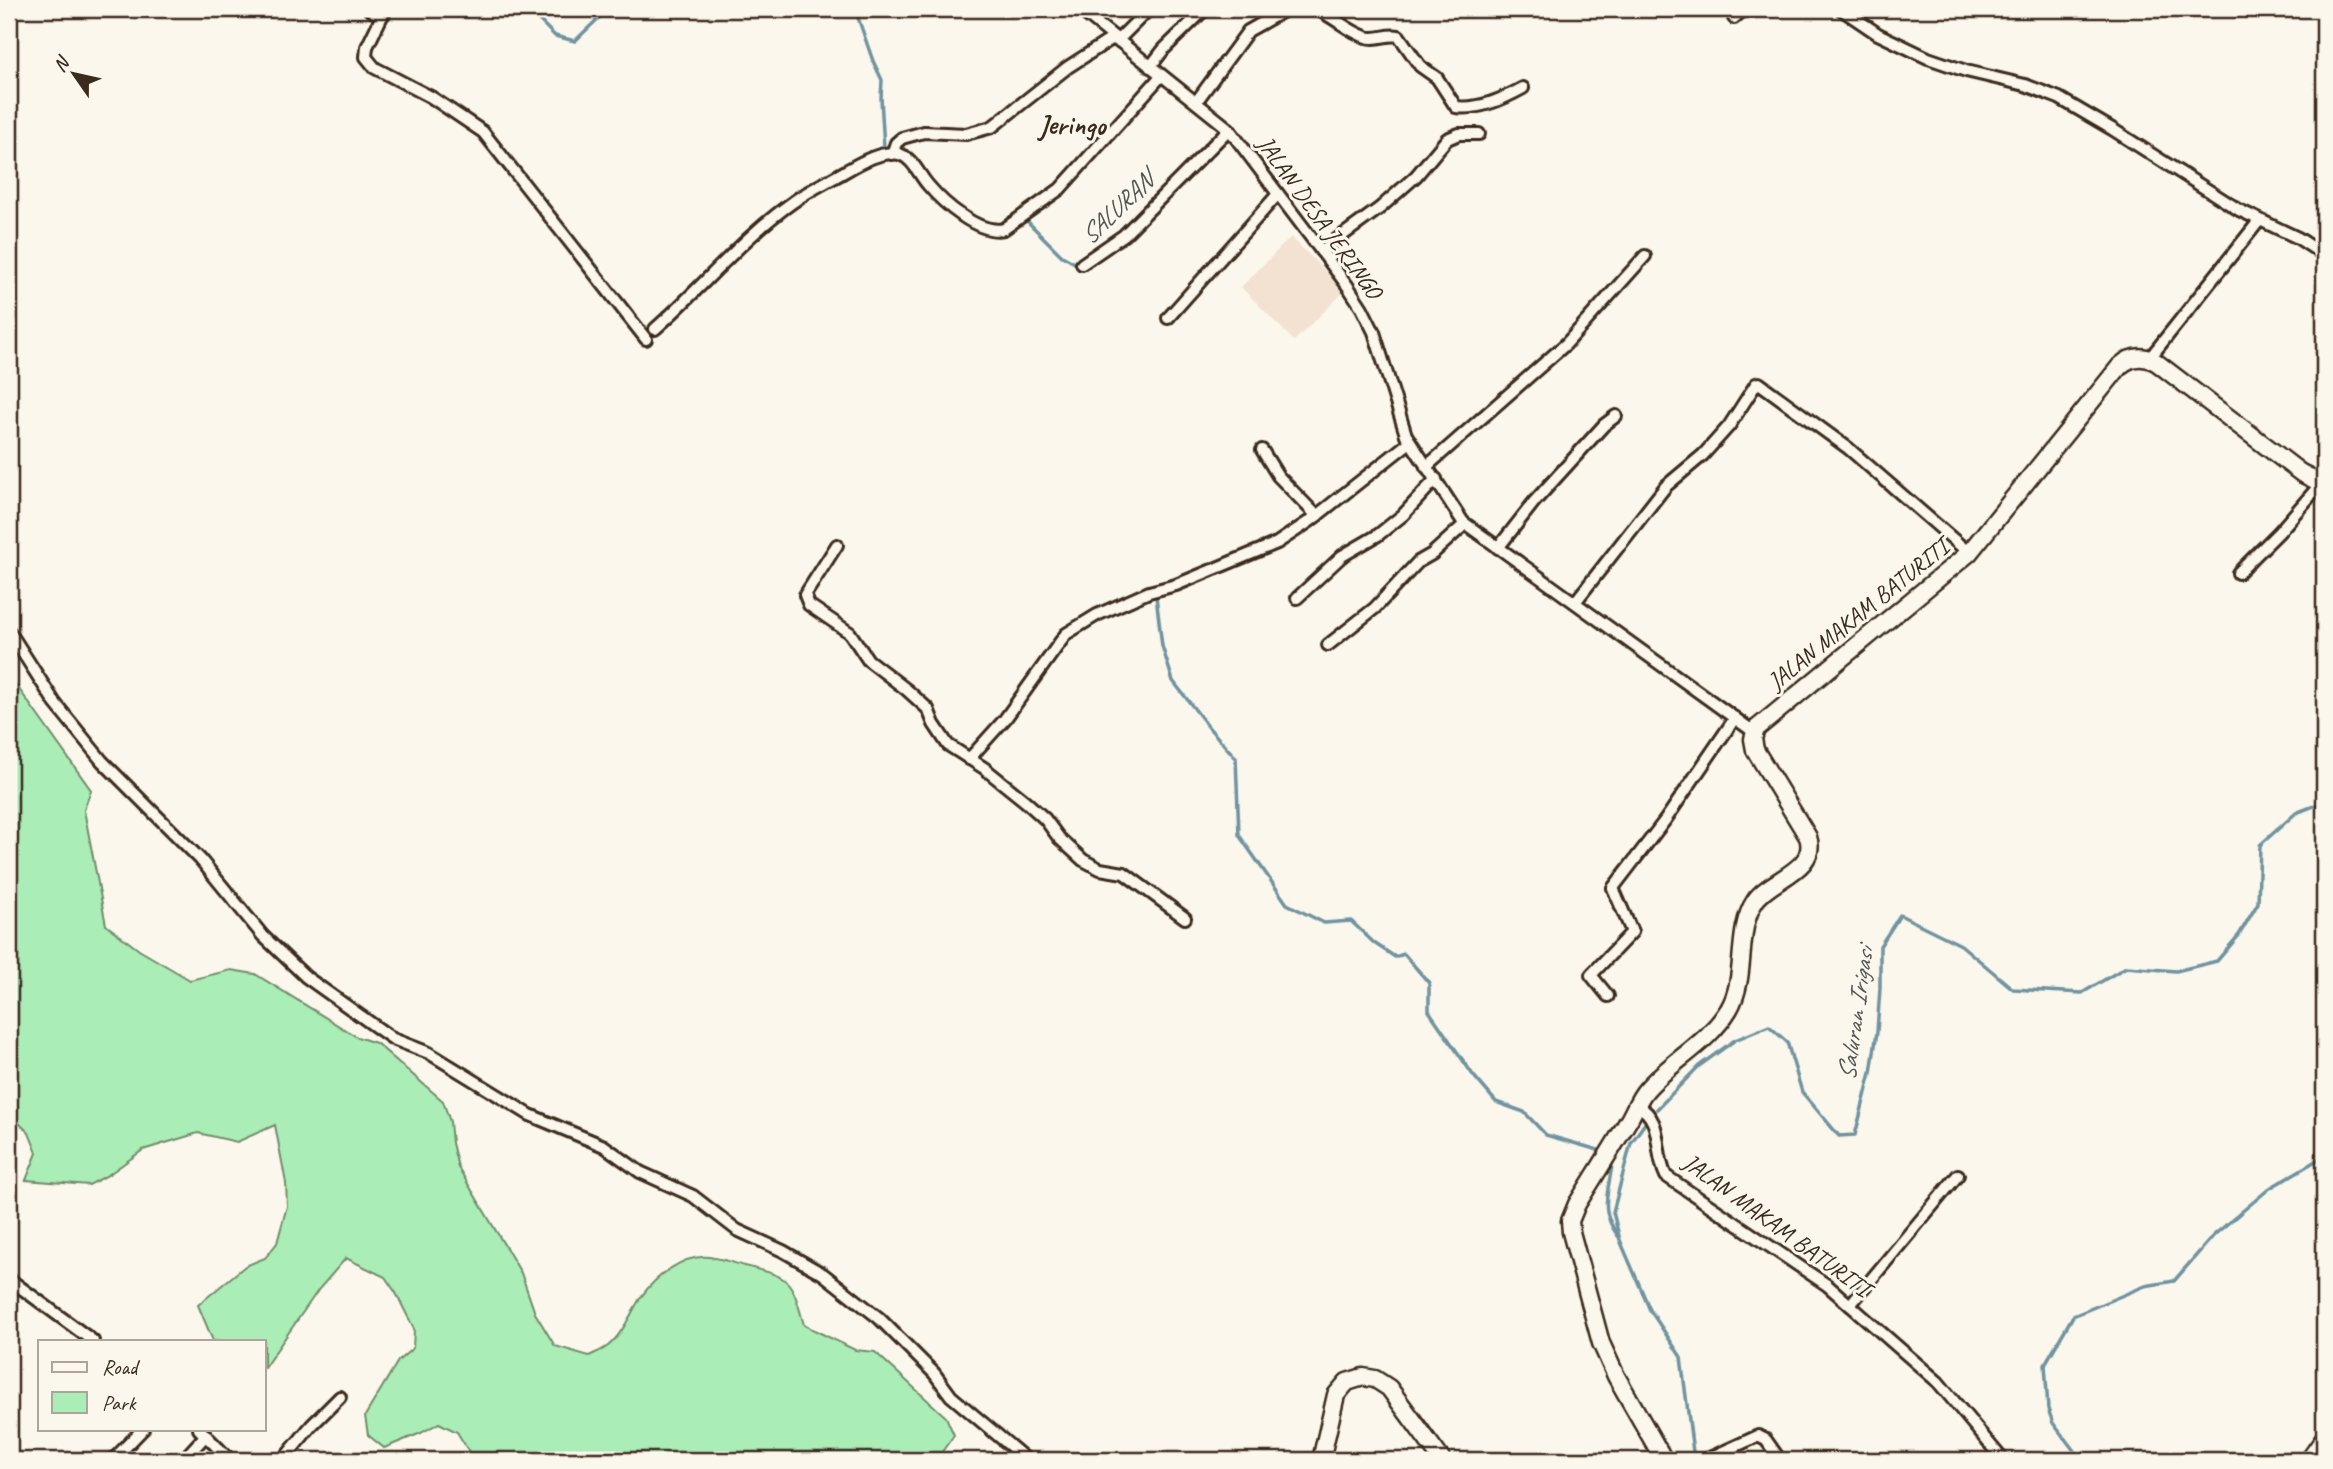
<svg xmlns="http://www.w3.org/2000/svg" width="2333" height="1469" font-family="Caveat,sans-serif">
<rect width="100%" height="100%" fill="#fbf7ec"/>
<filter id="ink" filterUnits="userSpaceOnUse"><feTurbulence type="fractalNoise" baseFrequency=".0143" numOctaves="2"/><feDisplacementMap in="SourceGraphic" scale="14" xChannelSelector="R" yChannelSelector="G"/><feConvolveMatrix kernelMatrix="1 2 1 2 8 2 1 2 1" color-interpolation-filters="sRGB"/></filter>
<g filter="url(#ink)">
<path fill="#f3e2d1" d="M1291 237 1345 291 1294 341 1241 287Z"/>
<path fill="#aaedb7" stroke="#728c6a" stroke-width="2" d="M9 675 91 790 84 810 106 925 139 950 190 980 231 970 255 974 357 1037 376 1043 443 1101 450 1122 452 1143 458 1167 521 1273 535 1313 555 1346 589 1356C595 1353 603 1350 608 1346 623 1334 631 1312 641 1297 656 1276 682 1255 709 1257 720 1258 734 1263 745 1266 792 1278 791 1278 804 1325L855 1350 875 1352 946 1417 954 1435 936 1460H474L457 1432 439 1423 421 1433 384 1448 368 1435 365 1416 398 1361 413 1348 414 1329 396 1293 385 1277 346 1258 319 1289 264 1368V1341H213L198 1305 245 1266 265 1258 277 1243 287 1206 286 1183 275 1125 237 1142 198 1133 143 1150 108 1175 89 1185 26 1180 37 1153 29 1133 14 1118 9 1106Z"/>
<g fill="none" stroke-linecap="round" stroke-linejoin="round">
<g stroke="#7093a0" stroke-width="3.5">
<path d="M528 9 555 36 575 41 608 9"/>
<path d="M855 9 873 61 882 80 881 98 884 148"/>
<path d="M1026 220 1062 256 1080 266"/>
<path d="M1156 596 1162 646 1173 681 1210 729 1236 758 1239 835 1287 904 1324 923 1351 921 1374 943 1395 957 1404 954 1429 983V1011L1473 1075 1496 1102 1524 1112 1546 1135 1605 1152"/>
<path d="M1657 1109 1699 1066 1735 1040 1769 1026 1787 1042 1802 1092 1839 1136 1855 1135 1871 1073 1877 1032 1880 988V946L1900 915 1961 945 2013 989 2082 993 2126 967 2176 971 2217 961 2239 935 2258 903 2260 845 2296 813 2324 802"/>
<path d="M1648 1119 1631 1143 1613 1212 1620 1240 1650 1310 1681 1357 1693 1452"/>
<path d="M1612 1165C1608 1195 1599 1209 1618 1236"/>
<path d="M2081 1460 2053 1423 2048 1409 2045 1364 2073 1316 2145 1286 2174 1281 2214 1235 2270 1188 2324 1156"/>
<path d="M2129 1460 2138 1453 2160 1460"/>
</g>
<defs>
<g id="street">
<path d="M369 9 382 16 387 9"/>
<path d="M1079 9 1229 129 1347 285 1362 308 1374 332 1406 435 1463 522 1754 732"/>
<path d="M1316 9C1333 16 1349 32 1366 37 1378 41 1387 33 1399 36L1420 66 1437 78 1456 107C1479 110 1503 99 1523 88"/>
<path d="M1841 9 1878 34 1928 58 1966 71 2025 85 2059 98 2112 129 2239 210 2298 238 2324 255"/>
<path d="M382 16 367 47 366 57 375 68 431 97 483 132 646 339"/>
<path d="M1734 18 1744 9"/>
<path d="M1117 41 1149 9"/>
<path d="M1150 67 1164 49 1205 9"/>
<path d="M1196 102 1248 31 1287 9"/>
<path d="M892 154 896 143 902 138 924 132 966 134 992 127 1068 67 1113 38"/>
<path d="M1321 251 1380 208 1416 176 1447 139 1459 134H1479"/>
<path d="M1082 264 1124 235 1229 129"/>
<path d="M1168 318 1278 194"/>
<path d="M655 329C702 288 742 238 793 202 809 190 827 182 844 172 858 164 881 150 899 154 913 158 919 175 928 185 943 203 979 235 1004 229L1060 189 1161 76"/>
<path d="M2149 359 2259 221"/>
<path d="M1262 450 1278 476 1317 516"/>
<path d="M1426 467 1566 344 1645 256"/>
<path d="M837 545 805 595 809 605 850 633 868 660 907 690 928 709 934 724 948 745 984 768 1025 801 1045 819 1059 838 1083 860 1100 869 1124 873 1185 918"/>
<path d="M1498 548 1534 502 1604 425 1616 416"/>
<path d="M2238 573 2279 532 2324 480"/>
<path d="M1297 598 1342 556 1378 535 1403 515 1436 479"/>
<path d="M1576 601 1666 486 1703 455 1729 426 1756 384 1759 383 1848 448 1969 553"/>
<path d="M9 631 55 703 102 761 200 859 263 936 306 977 393 1039 429 1053 530 1115 604 1146 640 1172 693 1196 737 1230 783 1251 823 1274 879 1318 934 1373 951 1396 1027 1460"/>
<path d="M1328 645 1375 608 1418 562 1432 554 1465 524"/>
<path d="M969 759 1005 719 1066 634 1097 615 1149 592 1176 585 1277 543 1310 521 1410 442"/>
<path d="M1608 996 1591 975 1632 932 1613 888 1666 819 1735 718"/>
<path d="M1637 1105C1665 1121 1653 1150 1666 1176L1827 1285 1938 1382 2003 1460"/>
<path d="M9 1279 93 1341"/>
<path d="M1850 1305 1958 1175"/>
<path d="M199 1429 230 1460"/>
<path d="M113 1460 143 1429"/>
<path d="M183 1460 206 1435"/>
<path d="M283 1460 311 1426 340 1397"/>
<path d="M1705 1460 1758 1436 1766 1440 1780 1460"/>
</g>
<g id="secondary">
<path d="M1321 1460 1336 1395 1347 1382 1363 1377 1375 1379 1389 1388 1442 1460"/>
<path d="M1664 1460 1616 1376 1601 1343 1571 1232 1570 1221 1577 1204C1595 1175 1613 1147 1630 1118 1635 1109 1639 1098 1646 1090 1672 1060 1708 1044 1729 1009 1748 977 1735 931 1755 901 1769 879 1819 870 1808 837L1755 750 1753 739 1756 729 1969 553 2120 366C2131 356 2143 355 2156 362L2301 473 2313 479 2324 478"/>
<path d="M2309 1460 2324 1439"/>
</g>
</defs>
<use href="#street" stroke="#3b2a1e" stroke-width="16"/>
<use href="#secondary" stroke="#3b2a1e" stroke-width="21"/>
<use href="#street" stroke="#fbf7ec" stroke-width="10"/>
<use href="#secondary" stroke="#fbf7ec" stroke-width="16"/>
</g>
</g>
<g text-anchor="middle" stroke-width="6" stroke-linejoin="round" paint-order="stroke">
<g font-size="24" fill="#3b2a1e" stroke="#fbf7ec">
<text transform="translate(1320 217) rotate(54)" y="8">JALAN DESA JERINGO</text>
<text transform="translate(1858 614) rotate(-39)" y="8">JALAN MAKAM BATURITI</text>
<text transform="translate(1777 1225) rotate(36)" y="8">JALAN MAKAM BATURITI</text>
</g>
<g font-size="26" font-style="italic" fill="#515654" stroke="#fbf7ec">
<text transform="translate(1116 208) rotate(-44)" y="9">SALURAN</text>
<text transform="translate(1855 1014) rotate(-82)" y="9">Saluran Irigasi</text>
</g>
<g font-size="28" font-weight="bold" fill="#3b2a1e" stroke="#fbf7ec">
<text x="1072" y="134">Jeringo</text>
</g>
</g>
<rect width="2333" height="1469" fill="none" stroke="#fbf7ec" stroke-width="35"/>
<rect x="18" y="18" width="2298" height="1434" fill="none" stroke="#3b2a1e" stroke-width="2.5" filter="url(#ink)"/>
<rect x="38" y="1340" width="228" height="91" fill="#fbf7ec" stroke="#aea59a" stroke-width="2"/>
<rect x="52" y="1362" width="35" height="10" fill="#fbf7ec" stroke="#aea59a" stroke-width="2"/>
<text x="102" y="1374" font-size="21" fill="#3b2a1e">Road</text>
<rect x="52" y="1392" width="35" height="21" fill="#aaedb7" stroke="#aea59a" stroke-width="2"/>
<text x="102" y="1410" font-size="21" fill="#3b2a1e">Park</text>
<g transform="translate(74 74) rotate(304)" stroke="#fbf7ec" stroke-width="5" paint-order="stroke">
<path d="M0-5L12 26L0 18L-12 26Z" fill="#3b2a1e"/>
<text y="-10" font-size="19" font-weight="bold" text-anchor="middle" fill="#3b2a1e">N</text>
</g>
</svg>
